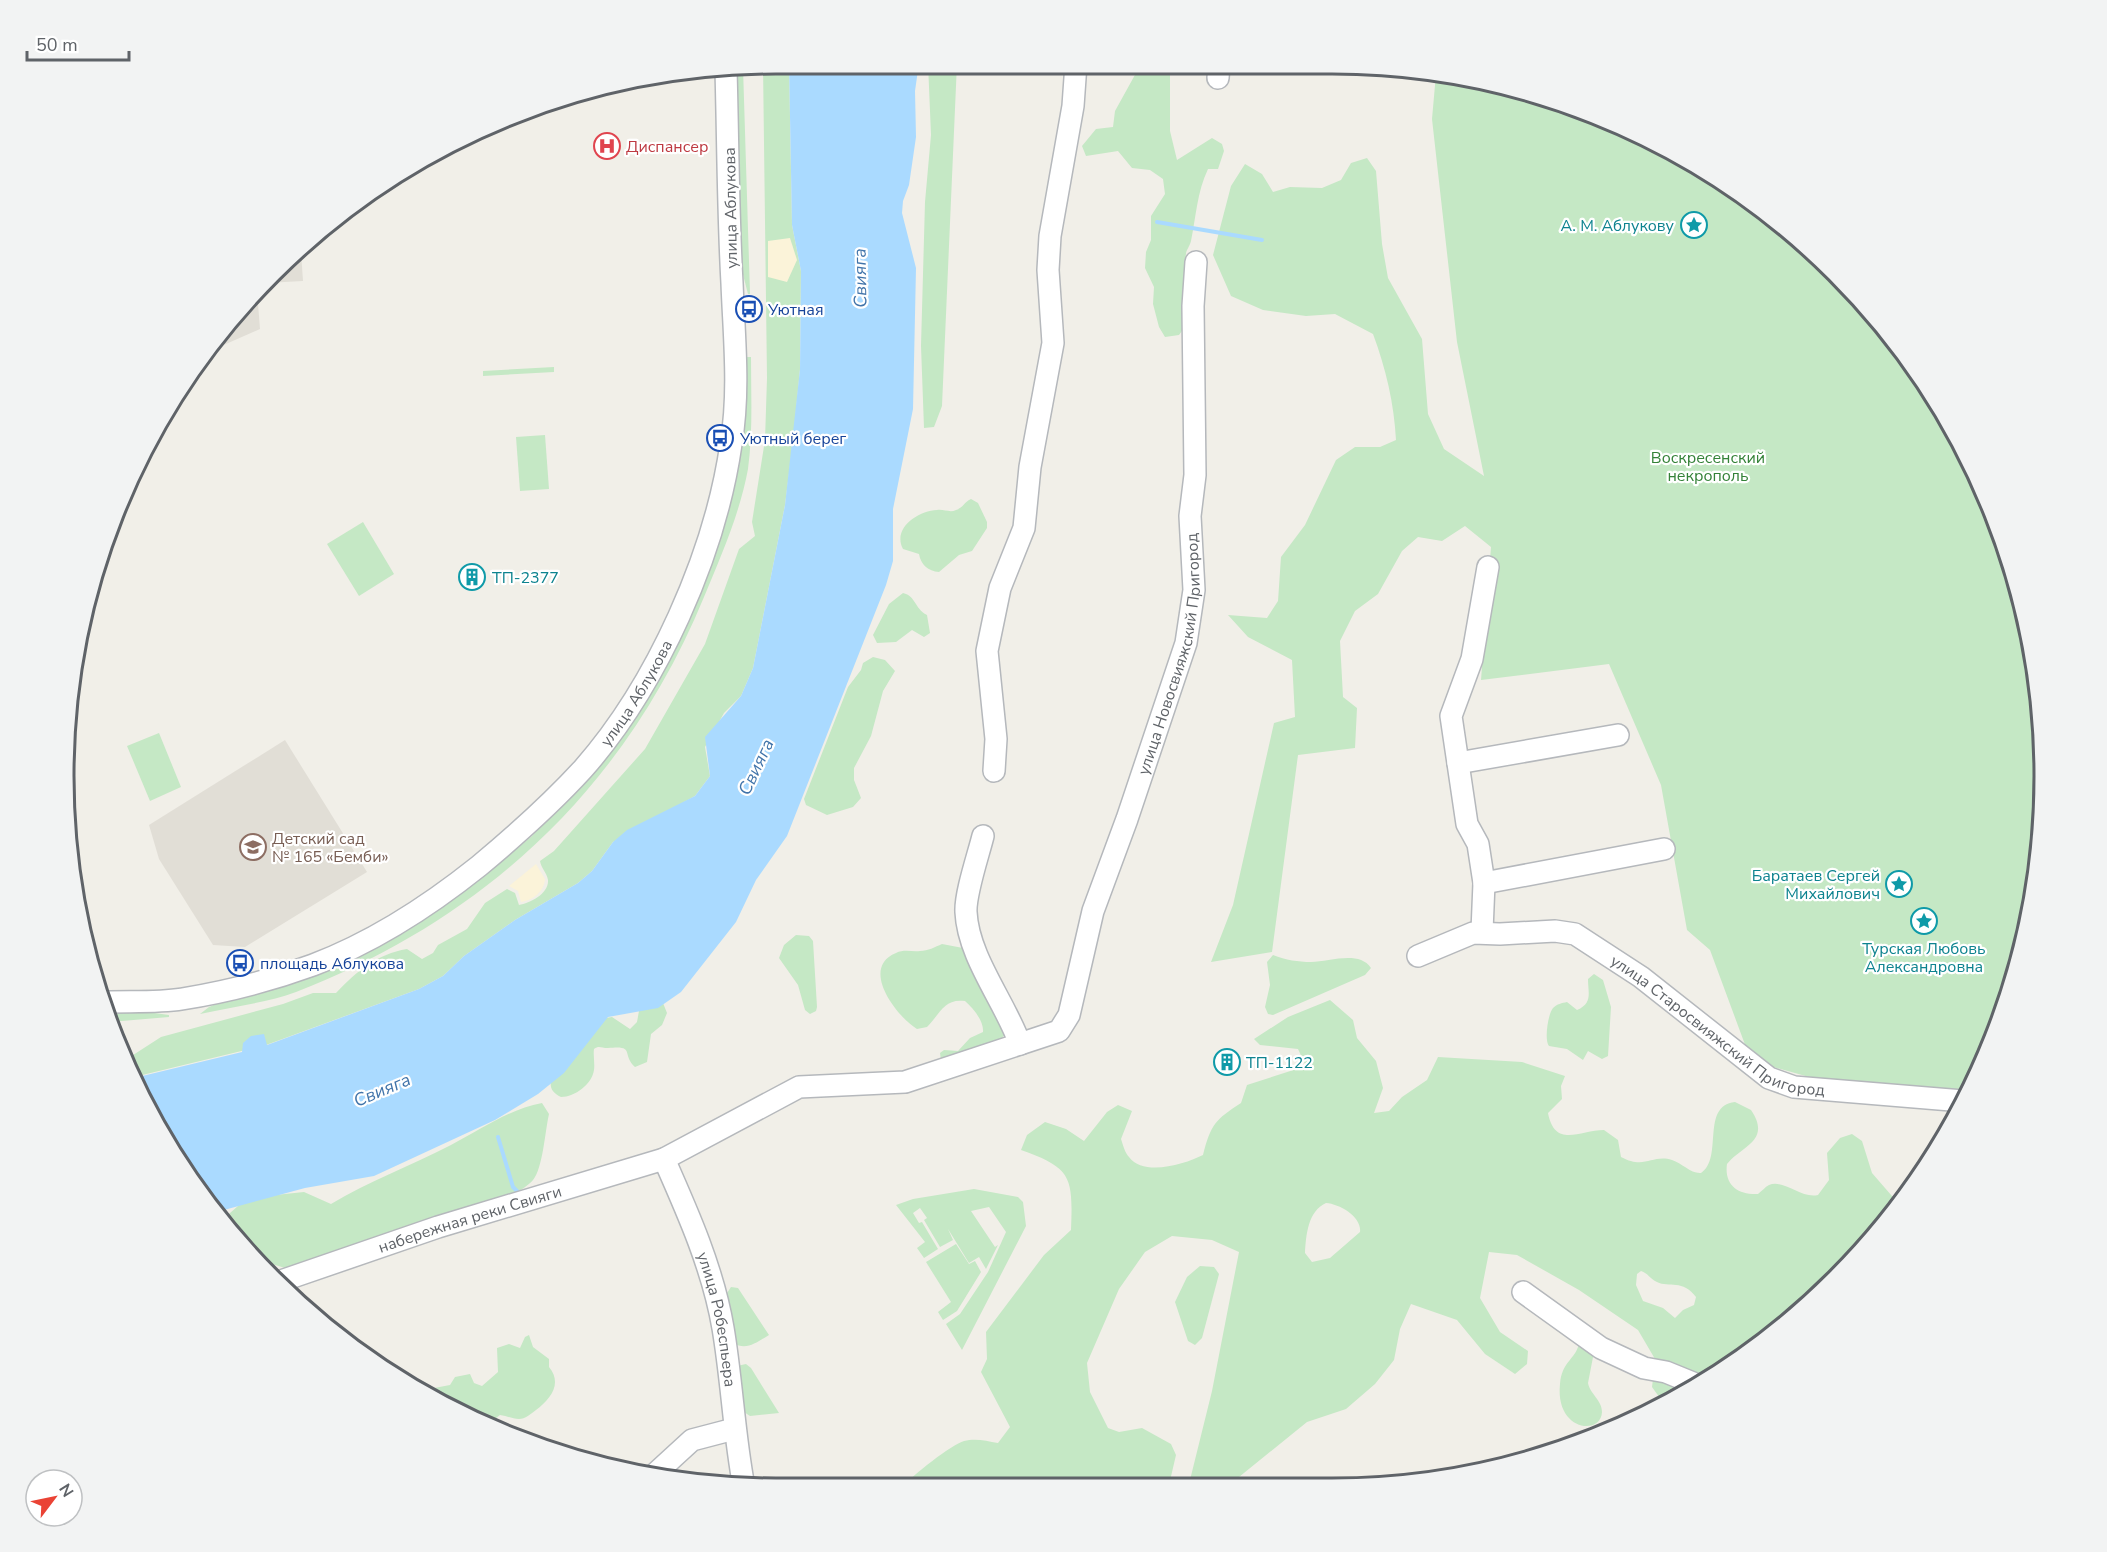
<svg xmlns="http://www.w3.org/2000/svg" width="2107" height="1552" font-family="'Nunito Sans',sans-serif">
<rect width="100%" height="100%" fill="#f1efe8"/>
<g fill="#e1ded6">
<path d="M301 252 303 281 266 283Z"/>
<path d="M257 291 260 329 210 351 240 306Z"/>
<path d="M285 740 367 872 245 947 213 945 159 859 149 825Z"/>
</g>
<g fill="#c5e8c5" fill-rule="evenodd">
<path d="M789 63 792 225 801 271 800 369 793 441 785 505 753 668 741 696 724 713 705 747 710 776 695 796 613 842 592 871 578 883 515 920 464 956 443 976 419 989 266 1045 134 1077 121 1055 130 1057 161 1037 283 1004 313 993H336C357 971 377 954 407 949L422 959 433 953 438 945 467 929 485 903 507 889 515 893 519 905C530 903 549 894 548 880 547 873 541 868 540 861L554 851 645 749 705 644 739 549 755 536 752 522 765 440 767 378 763 65Z"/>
<path d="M928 63H957L942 406 934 427 924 428 921 346 925 202 931 135Z"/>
<path d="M1141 64H1170V131L1177 160 1212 138 1222 144 1224 151 1218 169H1208C1197 192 1196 217 1191 241 1190 246 1186 250 1186 254 1181 281 1201 308 1179 335L1165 337 1159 327 1153 304 1154 287 1145 268 1146 252 1151 240V216L1165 194 1163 179 1150 170 1132 168 1118 151 1086 156 1082 146 1096 129 1113 127 1115 111Z"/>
<path d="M743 67 750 294H748L740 263 735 68Z"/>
<path d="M1436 74 1515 87 1604 117 1727 183 1801 240 1896 342 1970 460 2020 591 2042 729 2038 869 2006 1005 1967 1091 1827 1082 1766 1065 1747 1050 1710 950 1687 930 1661 785 1609 664 1481 680 1491 547 1465 526 1442 541 1418 537 1402 551 1378 594 1355 611 1340 641 1343 697 1357 708 1355 748 1298 755 1272 952 1211 962 1233 905 1274 723 1295 717 1292 660 1248 637 1228 615 1267 618 1278 601 1281 557 1305 525 1336 460 1355 447H1380L1396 440C1394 403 1386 369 1373 334L1335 314 1306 316 1263 310 1231 296 1213 255 1231 186 1245 164 1262 174 1273 192 1290 187 1322 188 1341 180 1351 163 1367 158 1376 171 1382 244 1388 278 1422 339 1428 414 1444 449 1484 476 1457 342 1432 119Z"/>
<path d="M743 357H751C751 394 753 432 748 469 740 513 721 556 704 597 626 786 487 918 296 992 266 1003 231 1007 200 1014L209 1007 434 911 479 880 532 836 602 756 730 500 742 446Z"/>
<path d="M554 367V372L483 376V371Z"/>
<path d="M545 435 549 489 520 491 516 437Z"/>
<path d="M971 499 978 503 987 522V528L972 551 959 555 939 572C928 571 921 565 919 554L903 549C892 528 918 511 937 510 944 509 950 513 956 510 963 508 964 502 971 499Z"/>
<path d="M363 522 394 574 359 596 327 544Z"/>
<path d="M903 593C916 596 914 608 927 615L930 633 924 637 912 630 896 642 877 643 873 635 889 604Z"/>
<path d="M873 657 885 660 895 671 883 691 871 736 854 768V780L861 798 853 807 827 815 806 805 804 799 848 687 861 670 863 663Z"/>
<path d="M159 733 181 787 150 801 127 746Z"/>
<path d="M796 935 809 936 813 941 817 1007 816 1011 810 1014 805 1010 798 985 779 958 784 945Z"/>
<path d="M942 944 963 948 1008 1031 1000 1040 941 1060 940 1053 944 1050 958 1051 970 1038 983 1032C984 1021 973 1008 965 1001 944 998 940 1014 927 1027L917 1029C897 1017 859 968 896 953 904 949 912 952 920 951 928 951 935 947 942 944Z"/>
<path d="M1273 955C1286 960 1298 962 1311 962 1329 962 1359 950 1371 968L1365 975 1273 1015 1268 1014 1265 1007 1270 985 1267 962Z"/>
<path d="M1594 974 1603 980 1611 1007 1608 1056 1602 1059 1588 1051 1583 1060 1567 1049 1549 1046C1544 1040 1548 1014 1553 1008 1557 1004 1562 1003 1567 1002L1577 1010C1593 1003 1588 993 1588 979Z"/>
<path d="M1330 1000 1353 1020 1357 1038 1376 1061 1383 1088 1374 1113 1389 1111 1402 1097 1427 1080 1438 1057 1522 1062 1565 1076 1561 1086 1562 1099 1548 1113C1555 1149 1580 1130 1604 1130L1618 1140 1621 1157C1645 1170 1652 1154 1672 1160 1682 1163 1691 1174 1701 1173 1724 1158 1700 1106 1735 1102L1751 1110C1772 1141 1741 1146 1727 1164 1724 1185 1738 1195 1758 1194 1762 1191 1765 1187 1769 1185 1784 1179 1801 1199 1818 1195L1829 1180 1827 1153 1840 1138 1852 1134 1862 1141 1872 1173 1898 1203 1867 1246 1765 1341 1699 1380 1655 1359 1638 1330 1579 1290 1517 1255 1489 1252 1480 1298 1500 1332 1528 1351 1527 1364 1515 1374 1485 1354 1457 1320 1411 1304 1400 1329 1394 1360 1375 1384 1346 1409 1307 1422 1239 1477 1237 1484H1189L1212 1391 1239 1252 1212 1240 1172 1236 1145 1252 1119 1289 1087 1363 1090 1392 1108 1428 1119 1432 1142 1428 1171 1444 1176 1455 1169 1485 903 1486C912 1476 952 1444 964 1441 976 1438 986 1441 998 1443L1010 1427 981 1372 987 1359 986 1332 1044 1255 1071 1230C1073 1177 1072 1168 1021 1150L1027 1135 1045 1122 1066 1129 1084 1141 1107 1112 1118 1105 1132 1111 1121 1139C1123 1145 1125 1153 1129 1157 1144 1177 1185 1164 1203 1155 1211 1124 1215 1120 1241 1103L1247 1085 1306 1066 1298 1049 1260 1045 1254 1039 1288 1017ZM1326 1203C1340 1204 1362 1217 1360 1232L1330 1258 1312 1262 1305 1253C1306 1235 1308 1211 1326 1203ZM1641 1271C1648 1273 1650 1279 1657 1282 1669 1288 1683 1279 1696 1297L1694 1305 1683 1310 1675 1318 1663 1308 1643 1301 1636 1285 1637 1274Z"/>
<path d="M663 1003 667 1013 662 1025 651 1034 647 1062 635 1067C621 1054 636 1045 608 1048 601 1048 599 1045 594 1049 593 1056 595 1063 594 1070 592 1084 575 1097 561 1097 551 1092 549 1087 552 1077L606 1018 612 1017 630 1029 637 1022 639 1011Z"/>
<path d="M140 1011 169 1015V1017L110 1022 108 1013Z"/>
<path d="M542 1103 549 1114C545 1131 543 1168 533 1180 528 1186 519 1191 513 1195L332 1257 285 1268 256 1259 221 1221 247 1198 304 1192 331 1204C369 1181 411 1166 451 1145 480 1130 509 1109 542 1103Z"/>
<path d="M974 1189 1018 1197 1023 1202 1026 1226 962 1350 946 1324 960 1314 988 1272 1006 1232 989 1207 971 1211 995 1247 998 1245 986 1269 979 1257 969 1263 948 1229 953 1240 940 1247 924 1220 927 1218 920 1208 913 1213 919 1223 922 1222 938 1249 924 1258 917 1248 925 1242 896 1205 913 1199Z"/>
<path d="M956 1244 969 1264 975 1261 981 1272 957 1311 943 1320 938 1312 951 1302 926 1262Z"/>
<path d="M1200 1266 1214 1267 1219 1274 1202 1338 1195 1345 1188 1341 1175 1302 1187 1277Z"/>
<path d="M731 1287 738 1288 769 1335C757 1342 747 1351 733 1343L725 1296Z"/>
<path d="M529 1335 533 1347 549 1359V1367C563 1384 550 1399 536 1410 531 1414 525 1419 519 1419 513 1419 507 1416 500 1415L488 1424 427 1397 429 1389 450 1385 455 1377 470 1374 474 1383 482 1386 498 1372 497 1348 509 1344 520 1348 525 1337Z"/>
<path d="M1579 1344 1594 1352 1588 1383C1590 1394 1602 1400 1602 1412 1601 1436 1555 1431 1560 1384 1562 1361 1575 1360 1579 1344Z"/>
<path d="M746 1364 751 1368 779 1413 750 1416 741 1410 737 1366Z"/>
<path d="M1653 1379 1690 1385 1662 1401 1652 1387Z"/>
</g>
<g fill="#fbf3d9">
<path d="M790 238 797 260 787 282 768 277V241Z"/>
<path d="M536 864 545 879C544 892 533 900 521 902L518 891 509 886Z"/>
</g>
<path fill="#aadaff" d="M789 63H919L915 91 916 137 909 185 903 201 902 213 916 268 913 409 893 509V561L886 585 787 836 756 880 736 922 681 992 658 1008 608 1017 564 1073 538 1094 495 1120 374 1176 305 1188 213 1213 134 1078 242 1052 243 1043 251 1036 264 1034 267 1045 419 989 443 976 464 956 515 920 578 883 592 871 613 842 627 830 695 796 710 776 705 737 741 696 753 668 785 505 800 369 801 271 792 225Z"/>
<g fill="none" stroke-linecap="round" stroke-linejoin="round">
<g stroke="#aadaff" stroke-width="4">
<path d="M1157 222 1262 240"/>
<path d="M498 1137 513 1187 520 1194"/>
</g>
<defs>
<g id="minor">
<path d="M1218 78 1219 64"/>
<path d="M1458 763 1618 735"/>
<path d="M994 771 996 739 987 651 1000 588 1024 528 1030 467 1053 343 1048 270 1050 236 1073 106 1076 64"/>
<path d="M983 836C978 856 965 894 966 912 968 957 1005 1002 1020 1044"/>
<path d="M1484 883 1664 849"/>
<path d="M1482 931 1484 883 1478 844 1467 824 1451 716 1472 659 1488 567"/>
<path id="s1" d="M1418 956 1473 933 1500 934 1555 931 1575 934 1641 977 1769 1078 1794 1087 1963 1101"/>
<path id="s2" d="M105 1002C130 1001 157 1003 182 999 226 992 272 980 313 965 374 942 429 906 479 866 515 836 551 804 583 769 657 685 715 555 731 444 740 391 734 336 732 283 728 212 728 141 726 70"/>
<path id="s3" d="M664 1159C688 1213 713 1269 723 1328 732 1381 734 1435 744 1487"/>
<path id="s4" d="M278 1282 438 1227 664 1159 799 1087 905 1082 1059 1031 1069 1015 1093 911 1127 819 1186 643 1194 590 1190 516 1195 475 1193 306 1196 262"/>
<path d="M1523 1292 1601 1348 1644 1368 1666 1372 1693 1383"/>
<path d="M656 1473 692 1440 734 1429"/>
</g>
</defs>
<use href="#minor" stroke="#b5b8bc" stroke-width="24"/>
<use href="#minor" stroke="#fff" stroke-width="21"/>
</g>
<defs>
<symbol id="hospital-ring" viewBox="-11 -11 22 22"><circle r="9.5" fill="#fff" stroke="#e0444e" stroke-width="1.5"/><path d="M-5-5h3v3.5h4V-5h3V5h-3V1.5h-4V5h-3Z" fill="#e0444e"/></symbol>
<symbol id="sight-ring" viewBox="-11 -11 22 22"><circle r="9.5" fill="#fff" stroke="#0f9aa8" stroke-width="1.5"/><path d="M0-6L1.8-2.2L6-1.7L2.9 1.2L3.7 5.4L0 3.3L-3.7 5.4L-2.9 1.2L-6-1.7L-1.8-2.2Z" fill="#0f9aa8"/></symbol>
<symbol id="bus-ring" viewBox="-11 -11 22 22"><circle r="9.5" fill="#fff" stroke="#1a4fb4" stroke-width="1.5"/><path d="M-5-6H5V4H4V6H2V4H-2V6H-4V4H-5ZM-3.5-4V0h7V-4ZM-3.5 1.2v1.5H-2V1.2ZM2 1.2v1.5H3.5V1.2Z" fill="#1a4fb4"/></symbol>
<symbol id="building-ring" viewBox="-11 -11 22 22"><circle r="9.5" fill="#fff" stroke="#0f9aa8" stroke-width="1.5"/><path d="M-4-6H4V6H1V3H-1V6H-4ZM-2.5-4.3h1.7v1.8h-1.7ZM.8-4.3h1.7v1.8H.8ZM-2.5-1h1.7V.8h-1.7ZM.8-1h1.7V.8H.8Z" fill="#0f9aa8"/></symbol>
<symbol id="school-ring" viewBox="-11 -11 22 22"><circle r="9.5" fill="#fff" stroke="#8d6e63" stroke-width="1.5"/><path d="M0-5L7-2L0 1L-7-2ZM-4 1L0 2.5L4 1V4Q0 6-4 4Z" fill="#8d6e63"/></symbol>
</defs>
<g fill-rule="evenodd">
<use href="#hospital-ring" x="592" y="131" width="30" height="30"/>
<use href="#sight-ring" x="1679" y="210" width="30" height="30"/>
<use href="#bus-ring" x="734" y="294" width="30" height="30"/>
<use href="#bus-ring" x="705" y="423" width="30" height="30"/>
<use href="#building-ring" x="457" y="562" width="30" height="30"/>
<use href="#school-ring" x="238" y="832" width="30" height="30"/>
<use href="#sight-ring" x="1884" y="869" width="30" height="30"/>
<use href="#sight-ring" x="1909" y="906" width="30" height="30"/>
<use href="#bus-ring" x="225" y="948" width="30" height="30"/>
<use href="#building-ring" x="1212" y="1047" width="30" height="30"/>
</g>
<g text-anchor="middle" stroke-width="4.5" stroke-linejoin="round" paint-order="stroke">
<g font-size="16" fill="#be3a42" stroke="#fff" text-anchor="start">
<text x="626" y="152">Диспансер</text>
</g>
<g font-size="16" fill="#5f6368" stroke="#fff">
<text transform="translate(730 208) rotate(-91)" y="6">улица Аблукова</text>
<text dy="6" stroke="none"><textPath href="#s4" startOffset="1222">улица Новосвияжский Пригород</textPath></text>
<text dy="6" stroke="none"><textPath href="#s2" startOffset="642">улица Аблукова</textPath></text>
<text dy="6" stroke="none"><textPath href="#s1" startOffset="334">улица Старосвияжский Пригород</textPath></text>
<text dy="6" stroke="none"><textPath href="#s4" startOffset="202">набережная реки Свияги</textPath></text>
<text dy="6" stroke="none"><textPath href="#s3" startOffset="170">улица Робеспьера</textPath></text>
</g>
<g font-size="16" fill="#0d838f" stroke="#fff" text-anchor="end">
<text x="1674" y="231">А. М. Аблукову</text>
<text x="492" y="583" text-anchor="start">ТП-2377</text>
<text x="1880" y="881">Баратаев Сергей<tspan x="1880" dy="18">Михайлович</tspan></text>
<text x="1924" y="954" text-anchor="middle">Турская Любовь<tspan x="1924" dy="18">Александровна</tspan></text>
<text x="1246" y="1068" text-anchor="start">ТП-1122</text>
</g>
<g font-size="16" fill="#164399" stroke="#fff" text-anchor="start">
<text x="768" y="315">Уютная</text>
<text x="740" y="444">Уютный берег</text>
<text x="260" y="969">площадь Аблукова</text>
</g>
<g font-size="16" fill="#348238" stroke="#fff">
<text x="1708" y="463">Воскресенский<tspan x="1708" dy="18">некрополь</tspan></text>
</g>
<g font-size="16" fill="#785e54" stroke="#fff" text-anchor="start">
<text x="272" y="844">Детский сад<tspan x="272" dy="18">№ 165 «Бемби»</tspan></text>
</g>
<g font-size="18" font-style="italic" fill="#4174aa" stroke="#fff">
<text transform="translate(860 278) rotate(-91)" y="6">Свияга</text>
<text transform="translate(756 767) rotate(-65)" y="6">Свияга</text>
<text transform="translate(382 1090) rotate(-23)" y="6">Свияга</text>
</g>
</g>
<path d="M0 0H2107V1552H0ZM776 74H1332A702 702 0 0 1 2034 776V776A702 702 0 0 1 1332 1478H776A702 702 0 0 1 74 776V776A702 702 0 0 1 776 74Z" fill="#f2f3f3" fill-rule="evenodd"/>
<path fill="none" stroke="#5f6368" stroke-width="3" d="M776 74H1332A702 702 0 0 1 2034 776V776A702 702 0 0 1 1332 1478H776A702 702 0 0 1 74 776V776A702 702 0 0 1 776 74Z"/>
<g transform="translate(54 1498) rotate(58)"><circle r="28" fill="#ffffff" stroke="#bfc1c3" stroke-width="1.5"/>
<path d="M0-4.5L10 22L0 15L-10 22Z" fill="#ea4335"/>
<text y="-9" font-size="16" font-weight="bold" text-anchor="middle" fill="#5f6368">N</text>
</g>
<path d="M27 51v9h102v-9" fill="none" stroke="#5f6368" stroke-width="3"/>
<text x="36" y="51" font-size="18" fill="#5f6368" stroke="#ffffff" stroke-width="4.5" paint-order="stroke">50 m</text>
</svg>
